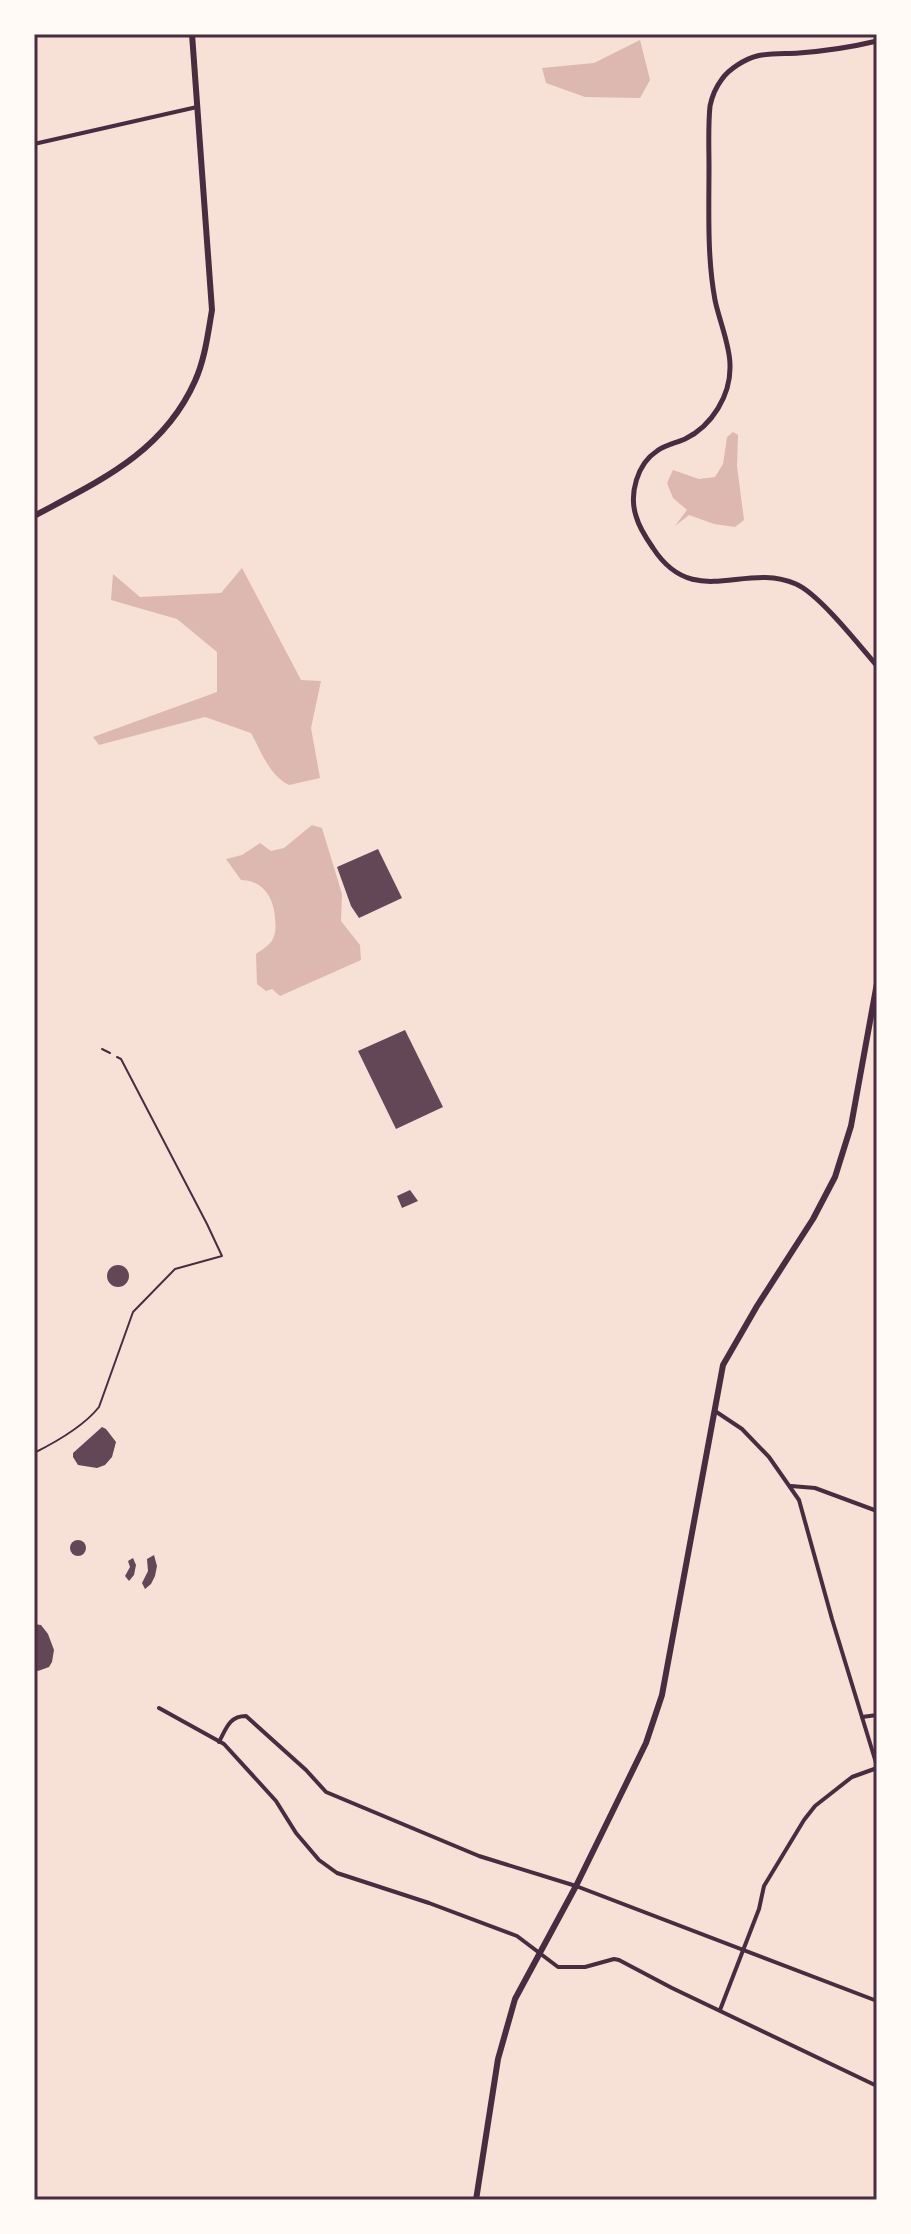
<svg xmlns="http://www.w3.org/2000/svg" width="911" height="2234" font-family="Arial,sans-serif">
<rect width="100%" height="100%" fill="#f7e1d7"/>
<g fill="#dcb8b0">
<path d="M640 40 650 80 640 98 585 97 546 83 542 68 594 63Z"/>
<path d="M733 432 738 435 737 466 744 520 735 527 714 524 689 515 675 526 687 510 673 498 667 483 673 470 699 479 715 477 723 464 727 437Z"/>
<path d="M242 568 301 680 321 681 311 728 320 778 289 785C269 775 261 751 251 733L205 717 99 745 93 737 217 692V652L177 619 111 600 113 574 140 597 221 593Z"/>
<path d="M312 825 322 828 342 894 341 921 360 945 361 960 280 996 272 989 266 991 257 984 256 954C260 951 267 947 271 942 276 936 276 926 275 918 274 898 263 880 241 880L226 859 242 855 260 843 271 851 284 848Z"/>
</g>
<g fill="#644757">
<path d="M378 849 402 898 359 918 351 906 337 867Z"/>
<path d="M405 1030 443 1107 396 1129 358 1051Z"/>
<path d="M410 1190 418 1201 402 1208 397 1196Z"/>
<circle cx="118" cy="1276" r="11"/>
<path d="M102 1427 106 1429 116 1442 112 1457 105 1465 97 1468 78 1465 73 1457V1453Z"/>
<circle cx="78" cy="1548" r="8"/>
<path d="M154 1555 157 1566 155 1576 151 1584 145 1589 142 1583 148 1571 147 1559Z"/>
<path d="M133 1558 136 1565 134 1575 129 1581 125 1576 130 1567 128 1561Z"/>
<path d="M34 1624 41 1625 48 1634 54 1650 52 1662 49 1667 38 1671 34 1669Z"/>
</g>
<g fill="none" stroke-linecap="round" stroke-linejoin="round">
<g stroke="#4a2c40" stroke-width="2">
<path d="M102 1049 110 1053"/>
<path d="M34 1453C56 1442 84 1426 99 1407L133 1312 175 1269 222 1256 207 1224 121 1059 117 1057"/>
</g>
<g stroke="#4a2c40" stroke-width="4">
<path d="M34 144 197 107"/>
<path d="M715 1411 742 1429 769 1457 799 1500 832 1619 877 1766"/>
<path d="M791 1486 815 1488 877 1511"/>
<path d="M159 1708 224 1744 276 1801 296 1833 319 1860 337 1873 429 1903 517 1936 558 1967H585L614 1959 619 1960 672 1988 877 2086"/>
<path d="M862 1717 877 1715"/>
<path d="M219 1742C226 1729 229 1716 246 1716L306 1770 326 1792 479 1856 576 1886 877 2001"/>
<path d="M720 2010 759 1909 764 1886 804 1820 815 1806 852 1777 877 1768"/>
</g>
<path stroke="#4a2c40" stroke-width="5" d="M877 41C852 47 825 51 799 53 786 54 770 53 757 56 745 59 729 69 722 79 716 87 712 96 710 106 708 126 709 147 709 167 709 211 707 257 715 300 719 320 730 345 730 365 731 395 712 426 685 439 676 443 665 445 657 451 637 464 629 494 636 516 639 527 646 538 653 548 694 611 744 561 796 584 819 594 859 645 877 666"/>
<path stroke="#4a2c40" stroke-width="6" d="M476 2200 498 2059 515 1999 576 1886 626 1784 646 1743 662 1695 723 1365 757 1306 813 1219 835 1177 851 1126 877 983"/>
<path stroke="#4a2c40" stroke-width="6" d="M34 516C99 481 163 453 195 381 205 359 208 333 212 310L192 34"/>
</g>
<rect width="911" height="2234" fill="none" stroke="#fffaf5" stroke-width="72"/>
<rect x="36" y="36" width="839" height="2162" fill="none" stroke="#4a2c40" stroke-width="3"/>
</svg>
